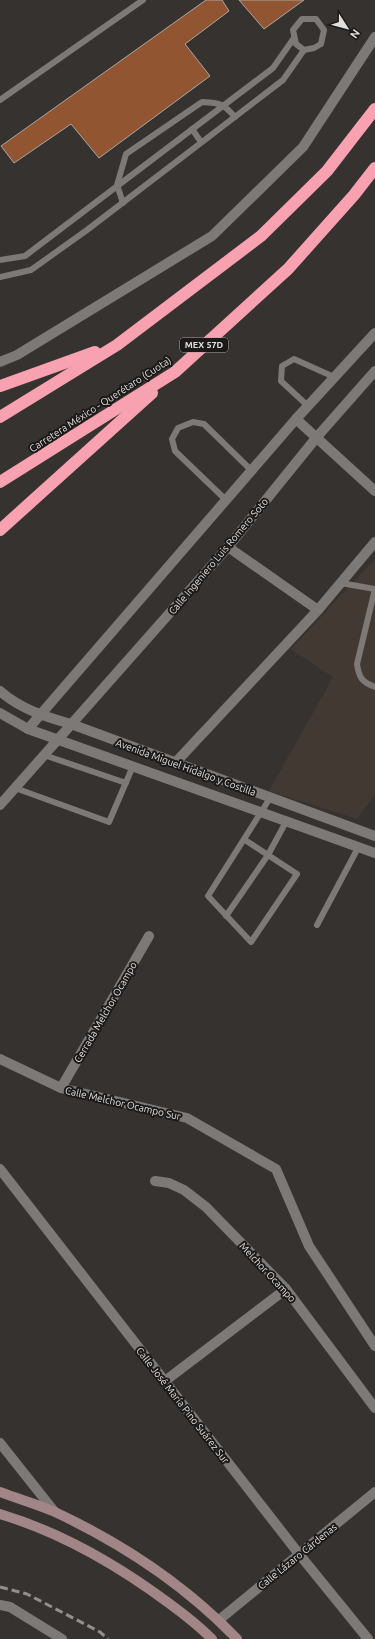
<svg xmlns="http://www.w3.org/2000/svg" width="375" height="1639" font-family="Ubuntu,sans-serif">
<rect width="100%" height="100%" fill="#36322f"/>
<path fill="#433933" d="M375 559V794L357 819 269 791 333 677 291 649Z"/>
<g fill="#915531" stroke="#aba6a3">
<path d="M206 0H222L229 11 185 44 210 76 99 158 71 124 14 163 1 146Z"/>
<path d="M239 0H304L264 29Z"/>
</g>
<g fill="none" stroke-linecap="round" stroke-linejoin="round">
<g stroke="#7d7976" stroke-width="6">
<path d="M302 19H316L324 30 321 44 314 48 304 50 296 44 293 30Z"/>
<path d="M0 100 143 0"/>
<path d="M192 129 201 142"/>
<path d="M123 203 117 185 126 154 202 102C220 103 223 103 235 117"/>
<path d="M0 260 25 256 273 68 294 38"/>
<path d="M0 277 31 270 87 230 283 80 304 50"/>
<path d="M308 406 281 381 282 366 294 359 334 377"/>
<path d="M226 500 175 451 172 439 178 428 193 422 204 424 251 470"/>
<path d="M341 583 375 589"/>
<path d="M375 589 357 664C359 678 362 682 375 687"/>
<path d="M44 755 126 783"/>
<path d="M15 788 109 822 133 766"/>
<path d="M245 840 297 874 251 942 208 896 270 798"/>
<path d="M226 916 268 855 287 820"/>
<path d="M317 925 359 846"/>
</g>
<g stroke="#7d7976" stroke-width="10">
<path d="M0 362 17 355 212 236 303 147 375 37"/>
<path d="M296 419 375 491"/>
<path d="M228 547 318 610"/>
<path d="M28 729 296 419 375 333"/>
<path d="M176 762 318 610 375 542"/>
<path d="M0 1059 61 1088 187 1118 276 1169 309 1246 375 1346"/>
<path d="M61 1088 149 936"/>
<path d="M0 1169 299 1554 368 1639"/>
<path d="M155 1181 169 1183 184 1190 206 1207 286 1289 375 1408"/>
<path d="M165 1381 286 1289"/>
<path d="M0 1443 54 1511"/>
<path d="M0 1605 10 1607 62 1639"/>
<path d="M219 1620 375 1492"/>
</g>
<g stroke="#7d7976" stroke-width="10">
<path d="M0 691C20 709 46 717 71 724L375 836"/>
<path d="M0 713 28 729 375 853"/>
<path d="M0 805 228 547 316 438 375 371"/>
</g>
<g stroke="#a28587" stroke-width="10">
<path d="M0 1492C18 1499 37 1504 55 1512 121 1543 186 1586 237 1639"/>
<path d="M0 1514C60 1532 119 1566 170 1604 185 1615 199 1626 212 1639"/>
</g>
<g stroke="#f8a1b0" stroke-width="12">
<path d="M0 386 95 352"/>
<path d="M0 417 117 345 261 236 327 171 375 109"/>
<path d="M0 482 175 372 288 269 354 195 375 168"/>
<path d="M0 530 152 393"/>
</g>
<path stroke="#928f8c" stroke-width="3" stroke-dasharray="8 4" stroke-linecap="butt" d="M0 1587 27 1594 100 1632 108 1639"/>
</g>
<g text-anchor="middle" stroke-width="4" stroke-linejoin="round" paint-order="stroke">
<rect fill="#1c1a19" stroke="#a6a4a2" stroke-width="1" x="180" y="338" width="48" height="14" rx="3"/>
<g font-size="9" font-weight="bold" fill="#e1dfdd">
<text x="204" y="348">MEX 57D</text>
</g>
<g font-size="10" fill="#e1dfdd" stroke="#1c1a19">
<text transform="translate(100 404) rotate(-33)" y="4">Carretera México - Querétaro (Cuota)</text>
<text transform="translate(218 556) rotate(-50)" y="4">Calle Ingeniero Luis Romero Soto</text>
<text transform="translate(186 767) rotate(20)" y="4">Avenida Miguel Hidalgo y Costilla</text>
<text transform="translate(105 1012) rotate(-60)" y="4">Cerrada Melchor Ocampo</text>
<text transform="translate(123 1103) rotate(13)" y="4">Calle Melchor Ocampo Sur</text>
<text transform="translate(268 1272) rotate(47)" y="4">Melchor Ocampo</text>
<text transform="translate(183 1405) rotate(52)" y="4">Calle José María Pino Suárez Sur</text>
<text transform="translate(297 1556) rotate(-39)" y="4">Calle Lázaro Cárdenas</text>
</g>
</g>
<g transform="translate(347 28) rotate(126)" stroke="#1c1a19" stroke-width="3" paint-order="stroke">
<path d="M0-3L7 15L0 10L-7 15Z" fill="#e1dfdd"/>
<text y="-6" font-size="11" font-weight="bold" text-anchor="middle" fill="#e1dfdd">N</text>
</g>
</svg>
